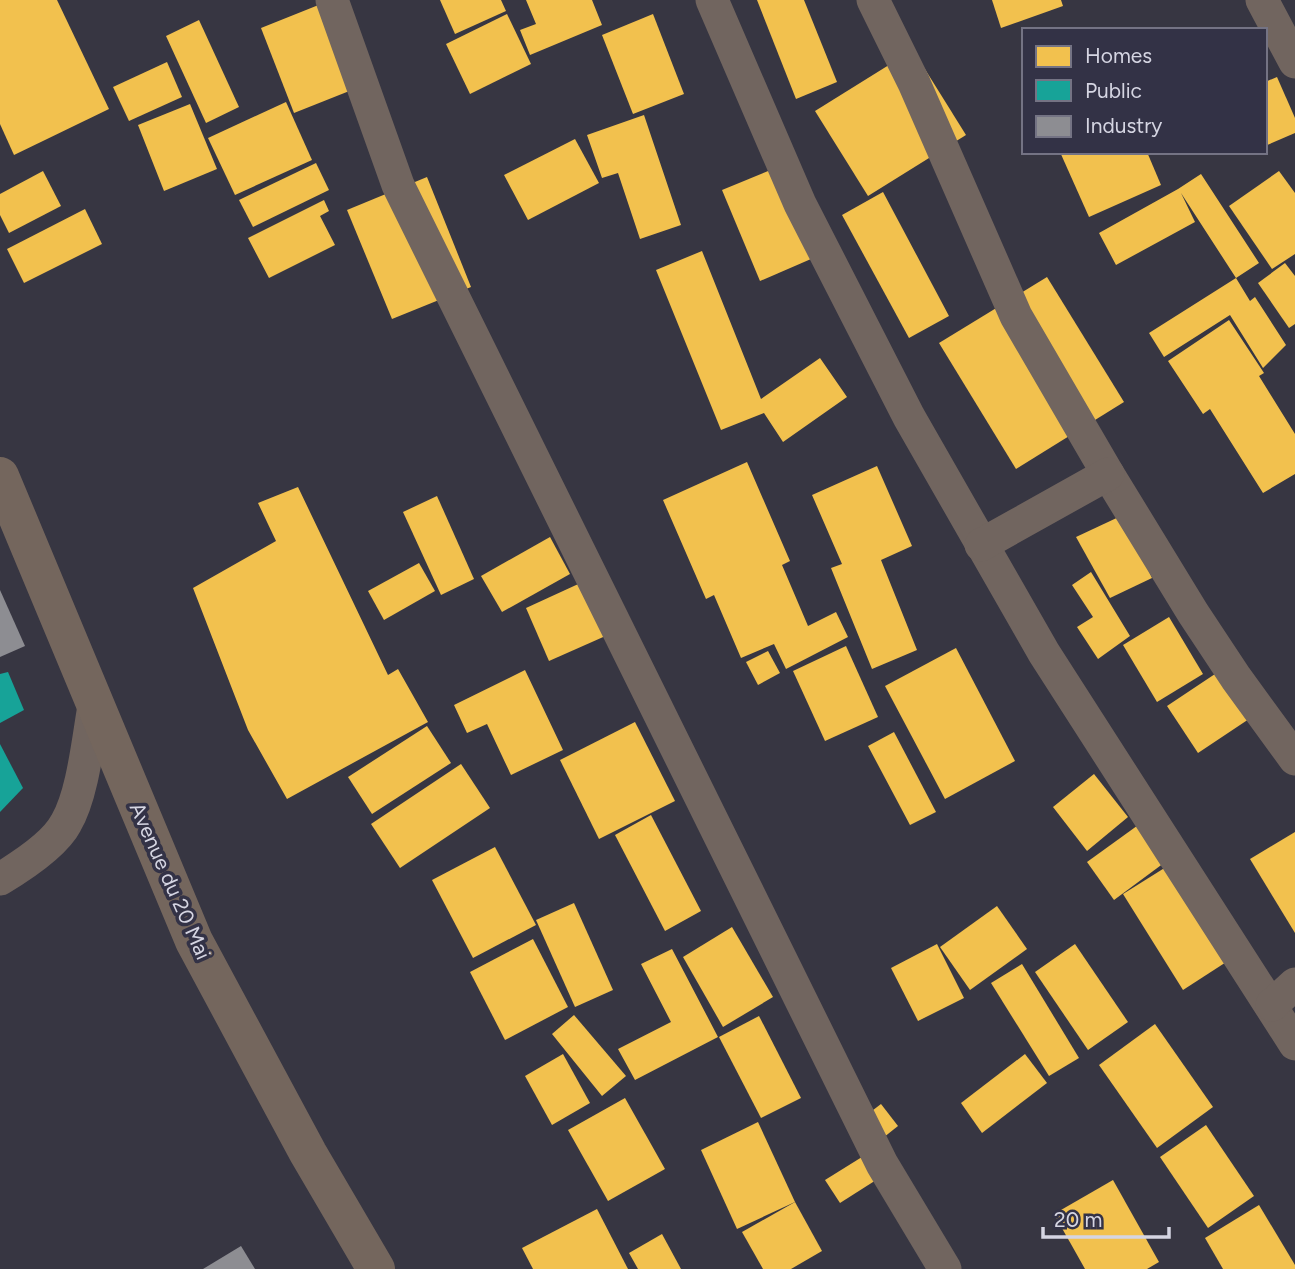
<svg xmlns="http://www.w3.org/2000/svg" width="1295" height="1269" font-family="Figtree,sans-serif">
<rect width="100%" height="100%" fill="#373642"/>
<g fill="#f2c14e">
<path d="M0 0H57L109 109 14 155 0 124Z"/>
<path d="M331 0 377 80 294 113 261 28Z"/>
<path d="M440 0H501L506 11 455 34Z"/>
<path d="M526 0H592L602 25 530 55 520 30 536 24Z"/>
<path d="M757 0H804L837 82 796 99Z"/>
<path d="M992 0H1061L1063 6 1001 28Z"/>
<path d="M507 14 531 64 470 94 446 44Z"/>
<path d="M653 14 684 94 633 114 602 35Z"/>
<path d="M199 20 239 107 206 123 166 36Z"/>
<path d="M913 50 966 135 868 196 815 111Z"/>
<path d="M167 62 182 97 129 121 113 87Z"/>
<path d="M1277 77 1295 118V133L1265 146V82Z"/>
<path d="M286 102 312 160 235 195 208 138Z"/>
<path d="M190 104 217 169 164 191 138 125Z"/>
<path d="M644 115 681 225 640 239 618 173 602 178 587 135Z"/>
<path d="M575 139 599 183 528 220 504 175Z"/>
<path d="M1060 152H1147L1161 185 1089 217Z"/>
<path d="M316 163 329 190 253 227 239 200Z"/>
<path d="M773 169 811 259 760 281 722 190Z"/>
<path d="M43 171 61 206 9 233 0 215V194Z"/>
<path d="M1279 171 1295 193V254L1272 269 1229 206Z"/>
<path d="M1201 174 1259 263 1236 278 1181 193 1195 222 1116 265 1099 233 1178 189Z"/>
<path d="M427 177 471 287 392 319 347 210Z"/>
<path d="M883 192 949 316 909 338 842 215Z"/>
<path d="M324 200 329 211 320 216 335 245 269 278 248 238Z"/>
<path d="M85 209 102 244 24 283 7 249Z"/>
<path d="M702 251 761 399 820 358 847 397 783 442 764 413 721 430 656 270Z"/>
<path d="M1285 263 1295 276V324L1289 328 1258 283Z"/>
<path d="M1047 277 1124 402 1016 469 939 343Z"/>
<path d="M1236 278 1250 301 1255 297 1286 345 1263 368 1230 315 1164 357 1149 333Z"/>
<path d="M1229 320 1264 373 1259 376 1295 434V474L1263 493 1210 409 1203 414 1168 361Z"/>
<path d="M747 462 790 561 782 565 808 626 836 612 848 637 786 669 774 644 741 658 714 595 706 599 663 500Z"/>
<path d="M877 466 912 546 881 560 917 650 872 669 831 568 842 564 812 495Z"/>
<path d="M298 487 388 675 398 669 428 722 287 799 248 730 193 588 276 541 258 503Z"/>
<path d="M437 496 474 579 441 595 403 512Z"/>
<path d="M1123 515 1152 578 1110 598 1076 537Z"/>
<path d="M550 537 570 574 502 612 481 576Z"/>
<path d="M419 563 435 591 384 620 368 591Z"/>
<path d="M1091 572 1130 636 1098 659 1077 627 1093 617 1072 585Z"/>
<path d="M587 580 610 634 549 661 526 608Z"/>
<path d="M1169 617 1203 674 1157 702 1123 645Z"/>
<path d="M846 646 878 717 825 741 793 671Z"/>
<path d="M956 648 1015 761 945 799 885 686Z"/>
<path d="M768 651 780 673 758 685 746 662Z"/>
<path d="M1227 666 1258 713 1198 753 1167 706Z"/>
<path d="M525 670 563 750 511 775 487 724 467 733 454 705Z"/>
<path d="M635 722 675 801 599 839 560 760Z"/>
<path d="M427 726 451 763 372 814 348 777Z"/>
<path d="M894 732 936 812 910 825 868 746Z"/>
<path d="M461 764 490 808 400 868 371 824Z"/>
<path d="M1094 774 1128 817 1087 851 1053 807Z"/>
<path d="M651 815 701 911 665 931 615 835Z"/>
<path d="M1141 823 1168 860 1114 900 1087 862Z"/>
<path d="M1295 832V933L1250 859Z"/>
<path d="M495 847 536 925 473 958 432 880Z"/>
<path d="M1174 862 1234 957 1183 990 1123 894Z"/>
<path d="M574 903 613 990 575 1007 536 920Z"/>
<path d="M997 906 1027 949 970 990 940 947Z"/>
<path d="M732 927 773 997 723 1027 683 957Z"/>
<path d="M533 939 568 1007 505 1040 470 972Z"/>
<path d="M937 944 964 998 918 1021 891 968Z"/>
<path d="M1075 944 1128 1022 1088 1050 1035 972Z"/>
<path d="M672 949 718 1037 635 1080 618 1049 671 1022 641 964Z"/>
<path d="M1022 964 1079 1058 1049 1076 991 983Z"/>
<path d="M574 1015 626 1076 602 1096 552 1034Z"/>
<path d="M759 1016 801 1098 761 1118 719 1037Z"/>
<path d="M1155 1024 1213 1107 1157 1148 1099 1065Z"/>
<path d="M563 1054 590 1103 552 1125 525 1076Z"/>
<path d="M1025 1054 1047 1083 982 1133 961 1103Z"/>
<path d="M625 1098 665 1169 608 1201 568 1130Z"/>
<path d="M881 1104 898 1126 869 1149 852 1126Z"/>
<path d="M758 1122 795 1202 737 1229 701 1150Z"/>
<path d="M1206 1125 1254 1196 1208 1228 1160 1157Z"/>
<path d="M870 1152 884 1175 840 1203 825 1180Z"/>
<path d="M1113 1180 1159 1262 1147 1269H1085L1054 1214Z"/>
<path d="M795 1202 822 1251 791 1269H763L742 1232Z"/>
<path d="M1259 1205 1295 1265V1269H1223L1205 1238Z"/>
<path d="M597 1209 628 1269H533L522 1248Z"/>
<path d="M662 1234 681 1269H638L629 1253Z"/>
</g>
<g fill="#17a398">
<path d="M8 672 24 710 0 723V674Z"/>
<path d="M0 744 23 788 0 812Z"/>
</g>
<g fill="#8d8d92">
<path d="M0 590 25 646 0 657Z"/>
<path d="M241 1246 255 1269H203Z"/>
</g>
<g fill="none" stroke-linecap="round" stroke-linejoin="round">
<g stroke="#71655f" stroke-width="33">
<path d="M332 0 398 185 882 1164 945 1269"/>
<path d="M712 0 800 204 909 417 1044 653 1295 1044"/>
<path d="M873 0 914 83 1016 316 1108 474 1193 613 1236 678 1295 759"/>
<path d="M1262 0 1295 62"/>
<path d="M981 545 1108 474"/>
<path d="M0 879C20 867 55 844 66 823 83 794 88 740 94 706"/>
<path d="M1272 1005 1295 984"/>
</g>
<path stroke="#74665d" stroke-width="38" d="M0 476 194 941 308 1153 376 1269"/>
</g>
<g text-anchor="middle" stroke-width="7" stroke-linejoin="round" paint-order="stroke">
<g font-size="21" fill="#d5d5e2" stroke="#333246">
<text transform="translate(170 881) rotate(66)" y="7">Avenue du 20 Mai</text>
</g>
</g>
<rect x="1022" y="28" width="245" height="126" fill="#333246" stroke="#747384" stroke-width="2"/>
<rect x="1036" y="46" width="35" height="21" fill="#f2c14e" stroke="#747384" stroke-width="2"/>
<text x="1085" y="63" font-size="21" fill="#d5d5e2">Homes</text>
<rect x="1036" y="80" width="35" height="21" fill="#17a398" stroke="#747384" stroke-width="2"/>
<text x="1085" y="98" font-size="21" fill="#d5d5e2">Public</text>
<rect x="1036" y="116" width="35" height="21" fill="#8d8d92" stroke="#747384" stroke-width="2"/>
<text x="1085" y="133" font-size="21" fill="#d5d5e2">Industry</text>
<path d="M1043 1227v10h126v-10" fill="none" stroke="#d5d5e2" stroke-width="3.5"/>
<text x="1054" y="1227" font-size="21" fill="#d5d5e2" stroke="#333246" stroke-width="5" paint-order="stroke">20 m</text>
</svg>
